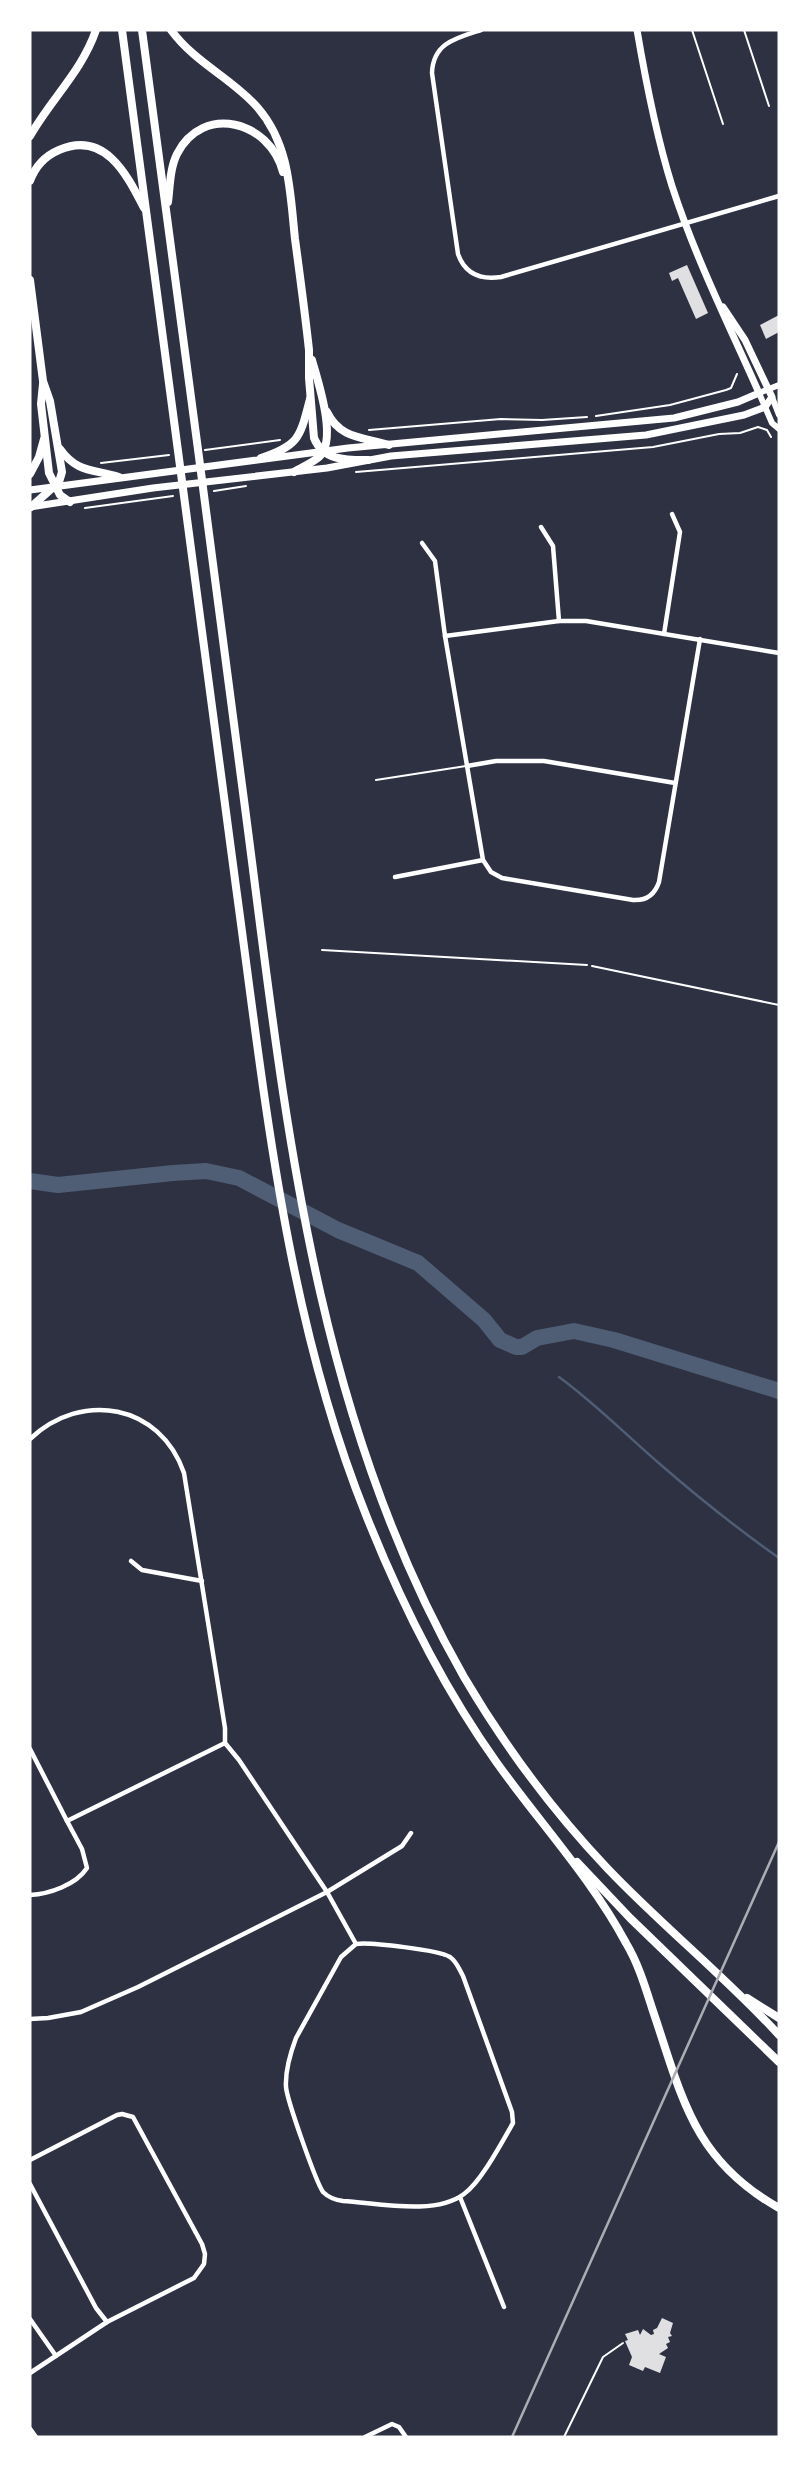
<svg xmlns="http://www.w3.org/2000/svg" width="809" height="2467" font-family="'Libre Baskerville',serif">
<rect width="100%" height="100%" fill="#2d3142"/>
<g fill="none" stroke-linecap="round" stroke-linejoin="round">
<path stroke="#4f5d75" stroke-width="2.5" d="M559 1377C596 1404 627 1436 661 1465 699 1498 738 1529 779 1558"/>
<path stroke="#4f5d75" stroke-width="16" d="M30 1181 58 1185 173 1173 206 1171 239 1178 338 1230 418 1263 484 1320 500 1340 516 1347H522L537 1338 574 1331 614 1340 779 1391"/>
</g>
<g fill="#e0e0e3">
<path d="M687 265 708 313 696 319 678 278 672 281 669 273Z"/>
<path d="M779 315V332L766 339 760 325Z"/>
<path d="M662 2318 673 2323 670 2333 672 2336 668 2337 670 2342 666 2344 668 2348 659 2354 666 2357 660 2373 645 2367 643 2371 629 2365 632 2357 625 2341 628 2340 625 2334 638 2330 640 2335 643 2329 651 2335 654 2334 653 2330 657 2328Z"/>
</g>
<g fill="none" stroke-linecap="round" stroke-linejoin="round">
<g stroke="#fff" stroke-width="2">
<path d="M692 30 723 124"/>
<path d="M744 30 769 106"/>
<path d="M596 416 670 405 726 390 731 388 737 374"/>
<path d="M369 430 501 419 542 420 587 417"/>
<path d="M205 450 280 440"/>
<path d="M101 463 169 455"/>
<path d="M356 472 653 447 719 434 740 433 758 427 767 430 771 437"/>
<path d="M214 491 246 486"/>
<path d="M85 508 173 496"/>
<path d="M322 950 587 965"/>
</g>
<g stroke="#fff" stroke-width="2">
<path d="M376 780 466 766"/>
<path d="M592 966 779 1005"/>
<path d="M564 2437 603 2357 623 2343"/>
</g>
<g stroke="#fff" stroke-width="4.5">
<path d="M481 30C456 38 433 43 432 73L458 254C465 274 481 280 501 277L779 196"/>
<path d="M541 527 553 546 559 621"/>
<path d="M422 543 435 561 445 636"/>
<path d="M664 634 680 532 672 514"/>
<path d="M700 639 659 882C655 894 647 901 633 900L502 878 491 872 483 860 445 636 559 621H586L779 653"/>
<path d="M467 766 496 761H544L675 783"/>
<path d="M395 877 483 860"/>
<path d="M30 1439C82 1390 160 1404 184 1473L225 1728V1743L239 1760 327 1892 356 1944 341 1957 296 2038C290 2054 285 2070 286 2087 287 2100 316 2182 323 2192 329 2198 335 2200 343 2201 378 2203 435 2216 464 2194 481 2182 502 2142 513 2123L512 2112 463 1976C459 1969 457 1962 450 1957 439 1950 370 1942 356 1944"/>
<path d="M131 1561 142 1570 202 1581"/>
<path d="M30 1749 67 1821"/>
<path d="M30 1895C49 1894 76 1885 87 1868L82 1849 67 1821 225 1743"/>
<path d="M30 2019 48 2018 81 2012 138 1987 327 1892 402 1846 411 1833"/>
<path d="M30 2160 117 2115 122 2114 133 2117 202 2244 205 2254 204 2264 194 2278 107 2322 30 2373"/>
<path d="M30 2184 96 2308 107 2322"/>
<path d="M460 2197 504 2307"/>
<path d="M30 2319 56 2356"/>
<path d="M365 2437 392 2424 399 2427 406 2437"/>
</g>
<g stroke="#fff" stroke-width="6">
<path d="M779 385 759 393 772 423 779 429"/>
<path d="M772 397 779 415"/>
<path d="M30 2430 35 2437"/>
</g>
<g stroke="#fff" stroke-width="7">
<path d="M30 490 348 448 674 418 738 402 759 393C729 325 695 257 672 186 656 135 646 83 637 30"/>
<path d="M30 507 153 488 327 468 391 456 646 435 744 415 765 407 772 397 745 340 723 307"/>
</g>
<g stroke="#fff" stroke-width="8">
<path d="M122 30C160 316 196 602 236 887 265 1098 286 1316 366 1515 401 1603 442 1686 497 1763 540 1823 591 1878 626 1943 638 1963 645 1986 652 2008 682 2096 692 2159 779 2208"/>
<path d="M142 30C175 282 210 533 242 785 283 1091 307 1403 464 1677 504 1745 553 1811 607 1868 662 1926 725 1976 779 2035"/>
<path d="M171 30C196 64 232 78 258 108 290 145 290 193 295 239 300 276 305 313 309 350V378L314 438C323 461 347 460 368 460"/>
<path d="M30 136C51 99 82 71 96 30"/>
<path d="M30 181C35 167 45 156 59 150 105 130 127 175 144 208"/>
<path d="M168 202C170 186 170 168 177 154 203 103 270 121 283 172"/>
<path d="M30 280 43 381 50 401 62 472 59 482 31 507"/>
<path d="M43 384 41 404 49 473 60 495 70 502"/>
<path d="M327 412C340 439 363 437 389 445"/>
<path d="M60 449C77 473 93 469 119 477"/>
<path d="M261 458C300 445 300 437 310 399"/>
<path d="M294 472C302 467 312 463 319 457 338 440 318 382 312 360"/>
<path d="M30 474 39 457 44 439"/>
<path d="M577 1862 630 1918 779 2062"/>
<path d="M747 1998 779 2018"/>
</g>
<path stroke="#abadb3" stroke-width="2.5" d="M512 2437 779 1842"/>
</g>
<rect width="809" height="2467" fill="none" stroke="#ffffff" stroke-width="63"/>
</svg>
